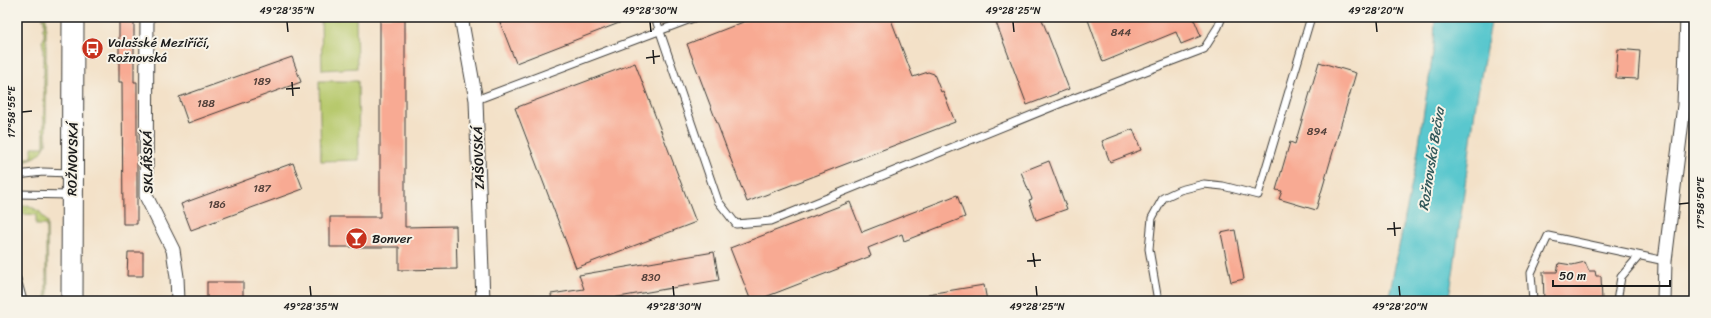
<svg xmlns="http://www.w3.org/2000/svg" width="1711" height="318" font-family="Sriracha,sans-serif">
<defs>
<pattern id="grass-dots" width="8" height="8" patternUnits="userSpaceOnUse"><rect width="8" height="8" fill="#b7c96d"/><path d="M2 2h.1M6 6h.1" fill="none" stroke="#9dac5e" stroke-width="1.8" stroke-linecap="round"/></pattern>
</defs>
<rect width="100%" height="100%" fill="#f7f3e8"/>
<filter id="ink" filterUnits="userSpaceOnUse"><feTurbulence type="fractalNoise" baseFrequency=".025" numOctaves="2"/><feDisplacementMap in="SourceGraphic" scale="8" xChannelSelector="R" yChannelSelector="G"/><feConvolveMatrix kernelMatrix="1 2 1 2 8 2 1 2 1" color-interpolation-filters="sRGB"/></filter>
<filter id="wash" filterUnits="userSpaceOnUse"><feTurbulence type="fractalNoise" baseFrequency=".012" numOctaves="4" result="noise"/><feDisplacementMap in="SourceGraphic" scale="16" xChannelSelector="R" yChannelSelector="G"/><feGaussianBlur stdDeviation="0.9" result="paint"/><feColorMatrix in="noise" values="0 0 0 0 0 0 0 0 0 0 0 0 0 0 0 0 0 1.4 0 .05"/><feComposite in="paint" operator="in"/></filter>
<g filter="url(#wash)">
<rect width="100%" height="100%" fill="#f3e1c8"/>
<g fill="url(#grass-dots)" stroke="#6a7244">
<path d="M46 17V144C42 154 36 158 26 160V163L21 164 17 162V147H19V158H32V147H44V131L42 129 44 127V119L43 117 44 115V107L43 105 44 104V90L43 88 44 86V78L42 76 44 75V66L42 65 44 63V54L42 53 44 51 42 41 44 39V31L42 29 44 28V19L42 18Z"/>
<path d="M28 205 40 212 47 223 48 301H46V225H36V215L17 214 20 207Z"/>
</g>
<g fill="#b7c96d" stroke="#6a7244">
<path d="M321 17H356L357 68 322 70Z"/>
<path d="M319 81H358L359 160 321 161Z"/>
</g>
<path fill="#5ac7ce" stroke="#3b7275" d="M1435 17H1492L1476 103 1453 274 1448 301H1388L1416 163 1434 46Z"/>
<g id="blocks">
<g fill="#f8aa93">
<path d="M119 17H134V82H137V224H123L122 82H119Z"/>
<path d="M380 17H405V227L456 226 457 269 399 270V247H330V217H380Z"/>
<path d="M498 17H632V18L516 63Z"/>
<path d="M756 17H890L913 77 928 72 934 74 941 92 943 91 955 122 747 202 687 44Z"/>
<path d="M994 17H1041L1069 89 1027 105Z"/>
<path d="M1087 17H1193L1201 36 1181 44 1176 32 1103 62Z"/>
<path d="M1618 49 1640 51 1638 79 1616 78Z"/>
<path d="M292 57 301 82 188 123 179 97Z"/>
<path d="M1319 62 1356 73 1316 210 1279 199 1282 191 1276 190 1290 142 1295 144Z"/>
<path d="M635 63 696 222 576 268 515 108Z"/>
<path d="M1133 129 1141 150 1110 162 1102 141Z"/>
<path d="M1049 161 1067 209 1036 220 1029 200 1032 199 1021 172Z"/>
<path d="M293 163 303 189 191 230 181 204Z"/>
<path d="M957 195 965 217 904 241 902 234 868 248 871 256 755 301H751L730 248 850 202 862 232Z"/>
<path d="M1235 230 1244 279 1231 282 1221 233Z"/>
<path d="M128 252H143V276H127Z"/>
<path d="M714 252 719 280 595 301H552L551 294 584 289 579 275Z"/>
<path d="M1585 262 1589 271H1595L1596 276H1601L1602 301H1544L1543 272H1557L1559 263 1572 265Z"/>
<rect x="207" y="282" width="36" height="19"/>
<path d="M984 285 987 301H928V294Z"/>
</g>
</g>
</g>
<g filter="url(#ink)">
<use href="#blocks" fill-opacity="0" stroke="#3c3a36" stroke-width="1"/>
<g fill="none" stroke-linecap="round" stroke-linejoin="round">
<defs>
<g id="service">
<path d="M655 17 718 201 736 224 771 221 1064 102 1204 49 1218 27 1222 17"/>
<path d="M476 100 696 17"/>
<path d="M17 175 43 172 70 173"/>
<path d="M17 194 71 195"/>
<path d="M17 279 23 301"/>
<path d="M1158 301 1149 249 1152 218 1163 198 1180 190 1204 184 1223 186 1258 195 1311 17"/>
<path d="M1533 301 1531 273 1548 236 1665 261"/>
<path d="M1617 301 1621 277 1639 256"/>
</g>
<g id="minor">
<path d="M147 17 146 196 173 250 177 277 178 301"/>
<path d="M461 17 476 100 483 301"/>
<path d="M1664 301 1665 261 1684 105 1687 17"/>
</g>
<path id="primary" d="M72 301 73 17"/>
</defs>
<use href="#service" stroke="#3c3a36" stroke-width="9"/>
<use href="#minor" stroke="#3c3a36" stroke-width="15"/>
<use href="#primary" stroke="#3c3a36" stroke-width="23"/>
<use href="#service" stroke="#fff" stroke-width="7"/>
<use href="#minor" stroke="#fff" stroke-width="13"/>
<use href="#primary" stroke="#fff" stroke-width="21"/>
</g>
</g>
<path fill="none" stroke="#1c1c1c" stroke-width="1.5" d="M287 22 288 32M650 22 651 32M1013 22 1014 32M1376 22 1377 32M653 50 654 64M646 58 660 56M292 82 293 96M286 89 300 88M22 112 32 111M1679 204 1689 203M1394 222 1395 236M1387 229 1401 228M1033 253 1035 267M1027 261 1041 260M310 286 311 296M673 286 674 296M1036 286 1037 296M1399 286 1400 296"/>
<defs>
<symbol id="bus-disc" viewBox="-11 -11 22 22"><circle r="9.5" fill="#c8321e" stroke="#f7f3e8"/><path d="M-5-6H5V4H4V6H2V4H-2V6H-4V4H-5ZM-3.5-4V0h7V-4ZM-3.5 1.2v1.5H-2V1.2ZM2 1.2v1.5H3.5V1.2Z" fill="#fff"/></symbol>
<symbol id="bar-disc" viewBox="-11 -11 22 22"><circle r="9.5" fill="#c8321e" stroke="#f7f3e8"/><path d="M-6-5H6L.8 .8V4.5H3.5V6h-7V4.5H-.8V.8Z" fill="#fff"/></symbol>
</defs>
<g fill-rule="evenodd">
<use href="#bus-disc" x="80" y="36" width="25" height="25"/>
<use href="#bar-disc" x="344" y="226" width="25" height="25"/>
</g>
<g text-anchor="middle" stroke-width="4" stroke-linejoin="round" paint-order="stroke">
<g font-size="11" fill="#53403a">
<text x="1121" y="36">844</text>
<text x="262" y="85">189</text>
<text x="206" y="107">188</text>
<text x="1317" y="135">894</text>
<text x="262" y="192">187</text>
<text x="217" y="208">186</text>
<text x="651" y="281">830</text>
</g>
<g font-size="13" fill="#1c1c1c" stroke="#f7f3e8" text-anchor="start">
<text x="108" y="47">Valašské Meziříčí,<tspan x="108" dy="15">Rožnovská</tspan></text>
<text x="372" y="243">Bonver</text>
</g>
<g font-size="13" fill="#1c1c1c" stroke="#f7f3e8">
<text transform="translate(478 158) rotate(-92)" y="5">ZAŠOVSKÁ</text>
<text transform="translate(72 159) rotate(-89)" y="5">ROŽNOVSKÁ</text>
<text transform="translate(147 162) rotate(-91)" y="5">SKLÁŘSKÁ</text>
</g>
<g font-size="14" font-style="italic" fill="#32585a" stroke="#f7f3e8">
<text transform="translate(1431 159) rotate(-81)" y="5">Rožnovská Bečva</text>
</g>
</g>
<rect width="1711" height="318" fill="none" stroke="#f7f3e8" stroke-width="44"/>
<path d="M1553 280v6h117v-6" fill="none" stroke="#1c1c1c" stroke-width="2"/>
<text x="1559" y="280" font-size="12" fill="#1c1c1c" stroke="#f7f3e8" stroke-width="3" paint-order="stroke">50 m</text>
<rect x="22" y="22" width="1667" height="274" fill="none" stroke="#1c1c1c" stroke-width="1.5"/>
<g font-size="10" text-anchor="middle" fill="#1c1c1c">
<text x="287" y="14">49°28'35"N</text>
<text x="650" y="14">49°28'30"N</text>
<text x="1013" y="14">49°28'25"N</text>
<text x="1376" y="14">49°28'20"N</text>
<text transform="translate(11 112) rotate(-90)" y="4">17°58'55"E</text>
<text transform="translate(1700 203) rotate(-90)" y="4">17°58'50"E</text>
<text x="311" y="310">49°28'35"N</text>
<text x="674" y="310">49°28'30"N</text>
<text x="1037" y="310">49°28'25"N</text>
<text x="1400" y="310">49°28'20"N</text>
</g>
</svg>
